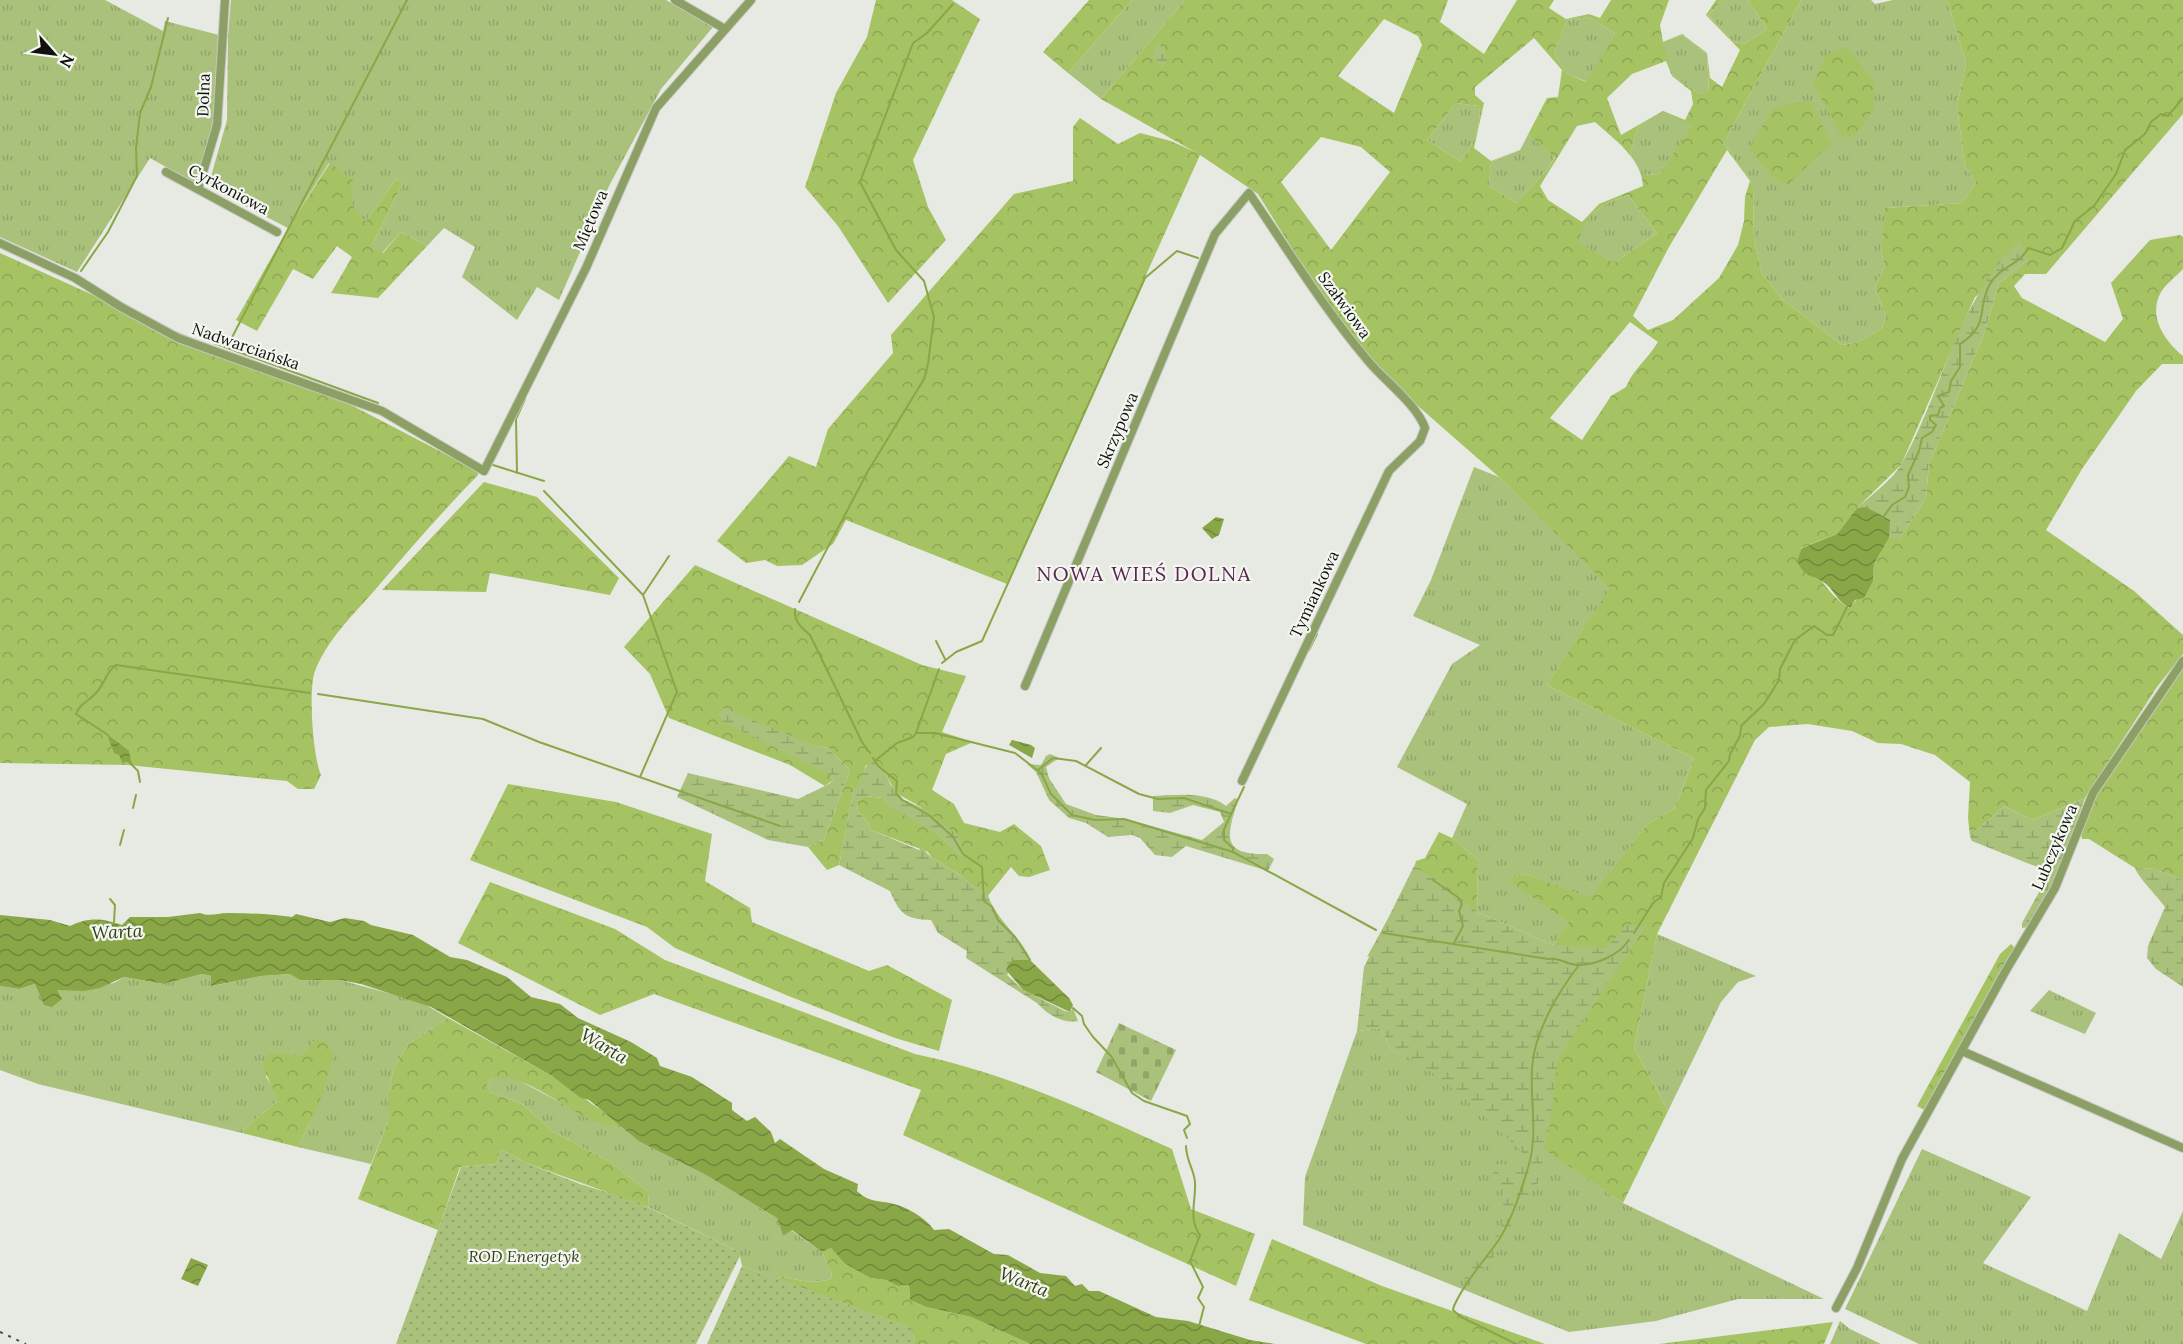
<svg xmlns="http://www.w3.org/2000/svg" width="2183" height="1344" font-family="Lora,serif">
<defs>
<pattern id="grass-tufts" width="24" height="20" patternUnits="userSpaceOnUse" patternTransform="scale(1.5)"><rect width="24" height="20" fill="#aac17c"/><path d="M3 7l-1-3M5 7V3M7 7l1-3M15 17l-1-3M17 17v-4M19 17l1-3" fill="none" stroke="#91a56a"/></pattern>
<pattern id="forest-crowns" width="20" height="18" patternUnits="userSpaceOnUse" patternTransform="scale(1.5)"><rect width="20" height="18" fill="#a5c363"/><path d="M2 6a3 3 0 1 1 6 0M12 15a3 3 0 1 1 6 0" fill="none" stroke="#8da655"/></pattern>
<pattern id="wetland-marsh" width="20" height="14" patternUnits="userSpaceOnUse" patternTransform="scale(1.5)"><rect width="20" height="14" fill="#aac17c"/><path d="M1 5h8M5 5V1M11 12h8M15 12V8" fill="none" stroke="#91a56a"/></pattern>
<pattern id="cemetery-stones" width="16" height="16" patternUnits="userSpaceOnUse" patternTransform="scale(1.5)"><rect width="16" height="16" fill="#aac17c"/><path d="M2 7V4a2 2 0 0 1 4 0v3zM10 15v-3a2 2 0 0 1 4 0v3z" fill="#91a56a"/></pattern>
<pattern id="garden-dots" width="8" height="8" patternUnits="userSpaceOnUse" patternTransform="scale(1.5)"><rect width="8" height="8" fill="#aac17c"/><path d="M2 2h.1M6 6h.1" fill="none" stroke="#91a56a" stroke-width="1.8" stroke-linecap="round"/></pattern>
<pattern id="water-waves" width="16" height="10" patternUnits="userSpaceOnUse" patternTransform="scale(1.5)"><rect width="16" height="10" fill="#8aa747"/><path d="M0 5q4-4 8 0t8 0" fill="none" stroke="#6f873a"/></pattern>
</defs>
<rect width="100%" height="100%" fill="#e7e9e3"/>
<g fill="url(#grass-tufts)">
<path d="M0 0H105L163 31 165 21 219 35 217 116 196 184 150 158 77 272 0 237Z"/>
<path d="M231 0H666L713 27 661 89 609 186 559 300 537 287 517 320 462 277 475 247 444 228 427 246 401 232 382 253 371 247 403 183 396 179 366 221 356 214 329 163 288 228 210 188V180L227 120 228 36Z"/>
<path d="M1132 0H1185L1101 99 1068 73Z"/>
<path d="M1722 0H1748L1767 29 1744 44 1734 42 1708 15Z"/>
<path d="M1801 0H1871L1875 4 1893 0H1947L1966 63 1957 107 1965 166 1976 182 1962 203 1886 208 1881 252 1885 266 1875 287 1886 317 1882 328 1858 342 1842 345 1782 299 1762 273 1754 239 1753 185 1724 144C1748 95 1776 49 1801 0Z"/>
<path d="M1588 17 1615 33 1587 82 1566 73 1554 53 1567 20Z"/>
<path d="M1682 35 1707 54 1709 92 1700 94 1673 76 1662 43Z"/>
<path d="M1456 103 1479 106C1481 127 1475 145 1460 161L1427 140Z"/>
<path d="M1663 111 1693 126 1659 174 1642 175 1630 153 1638 127Z"/>
<path d="M1528 135 1555 156 1547 170 1516 203 1489 186 1491 162 1520 150Z"/>
<path d="M1628 195 1657 233 1614 263 1577 242C1589 211 1597 206 1628 195Z"/>
<path d="M1474 467 1499 477 1611 588 1547 685 1694 758 1675 808 1647 824 1590 899 1527 874 1506 879 1570 922 1553 945 1477 912 1478 860 1452 838 1467 804 1397 767 1452 664 1480 645 1413 616 1431 580Z"/>
<path d="M1657 934 1756 976 1738 982 1721 1002 1668 1111 1634 1048Z"/>
<path d="M202 974 211 976 212 986 261 976 291 974 300 980H340L421 1002 448 1018 408 1044 394 1068 389 1091V1119L371 1164 298 1147 310 1121 314 1041 301 1057 270 1052 266 1077 276 1091 278 1100C266 1113 252 1119 242 1133L38 1084 0 1070V986L19 989 35 984 57 990 114 983 124 977 164 984Z"/>
<path d="M2049 990 2096 1013 2085 1034 2030 1011Z"/>
<path d="M1381 1028 1391 1049 1417 1061 1623 1203 1824 1299H1738L1656 1321 1569 1332 1303 1225 1305 1177 1357 1031Z"/>
<path d="M501 1075 520 1081 597 1122 628 1129 640 1142 706 1175 777 1218 783 1236 791 1230 822 1252 832 1274 831 1279C813 1284 800 1281 782 1276L777 1279 742 1266 739 1252 648 1207 649 1192 610 1162 552 1131 522 1104 490 1092 487 1085 491 1079Z"/>
<path d="M1922 1149 2031 1197 1983 1263 2087 1311 2119 1233 2161 1259 2183 1211V1344H1919L1845 1309Z"/>
<path d="M1840 1321 1850 1329 1881 1344H1830Z"/>
</g>
<g fill="url(#forest-crowns)" fill-rule="evenodd">
<path d="M876 0H952L980 19 913 160 928 207 946 240 888 303 838 226 805 187 836 93 867 37Z"/>
<path d="M1089 0H1132L1068 73 1043 52Z"/>
<path d="M1185 0H1448L1440 22 1484 54 1517 0H1554L1549 8 1566 19 1589 14 1600 18 1611 0H1669L1660 25 1663 42 1682 34 1707 53 1710 78 1722 87 1740 50 1706 15 1716 0H1722L1708 15 1734 42 1744 44 1767 29 1748 0H1801C1776 49 1748 95 1724 144L1753 185 1754 239 1762 273 1782 299 1842 345 1858 342 1882 328 1886 317 1875 287 1885 266 1881 252 1885 208 1962 203 1976 182 1965 166 1957 107 1966 63 1947 0H2183V114L2046 274H2025L2014 286 2022 298 2105 342 2123 319 2111 283 2150 240 2180 235 2183 237V269C2176 277 2164 285 2160 294 2148 318 2166 342 2183 356V364H2162L2136 391 2082 469 2046 530 2134 591 2183 635V654L2157 687 2085 798 2032 820 2004 806 1970 836 1968 818 1970 782 1935 755 1901 744 1878 743 1852 731 1808 724 1769 727 1755 740 1657 934 1634 1048 1668 1111 1623 1203 1455 1089 1569 922 1505 879 1527 874 1590 898 1647 824 1675 808 1694 758 1547 685 1610 588 1499 477 1386 378 1319 292 1258 194 1200 155 1007 584 846 520 833 544 802 565 777 566 765 560 746 563 717 541 789 456 816 467 828 429 893 353 891 335 1014 194 1073 181V127L1080 118 1118 144 1140 133 1171 141 1195 152 1101 99ZM1588 17 1615 33 1586 82 1566 73 1554 53 1567 20ZM1384 19 1418 36 1422 45 1394 113 1338 76ZM1682 35 1707 54 1709 91 1700 94 1673 76 1663 43ZM1534 38 1562 70 1558 97 1547 98 1520 150 1491 161 1474 148 1484 103 1475 95V87ZM1666 61 1672 76 1691 91 1693 104 1685 120 1663 111 1621 135 1607 98 1632 74ZM1456 103 1479 106C1481 127 1475 145 1460 161L1427 140ZM1663 112 1692 126 1659 174 1642 175 1630 153 1638 127ZM1595 122C1614 139 1642 159 1643 186L1599 204 1582 222 1548 200 1540 186 1577 126ZM1528 135 1555 157 1547 170 1516 203 1489 186 1491 162 1520 150ZM1321 137 1361 147 1390 172 1331 250 1281 182ZM1727 150 1750 181 1745 197 1744 221 1738 245 1719 278 1673 320 1648 330 1633 316 1669 247ZM1628 195 1657 233 1614 263 1578 242C1589 211 1597 206 1628 195ZM2029 259 1999 283 1984 334 1929 464 1926 498 1900 538H1889L1874 564 1873 581 1849 608C1829 596 1813 569 1801 548L1837 534 1857 508 1901 465 1975 297ZM1630 322 1658 342C1647 360 1634 368 1626 387L1611 396 1582 440 1550 418Z"/>
<path d="M1846 47 1874 81 1875 107 1856 135 1842 137 1813 83 1826 55Z"/>
<path d="M1810 100 1831 143 1788 185 1772 177 1749 148 1773 108Z"/>
<path d="M330 163 354 181C349 199 351 209 366 221L396 179 403 183 371 247 383 253 401 232 427 246 378 298 331 293 352 257 337 246 313 279 293 269 257 331 236 320 290 225Z"/>
<path d="M0 253 135 314 353 406 478 471V475C442 512 408 551 374 591 353 615 327 640 315 671 308 689 313 758 321 775L314 789H298L287 781 128 765 0 763Z"/>
<path d="M484 482 537 497 619 578 610 595 490 573 486 592 382 590Z"/>
<path d="M695 565 922 665 966 676 942 732 973 742 946 754 932 790 954 804 964 823 1000 832 1014 824 1041 846 1050 870 1029 877 1019 876 1011 867 987 897 956 872 932 858 928 852 871 830 868 822 858 812 857 802 864 796 883 798 940 836 962 857C951 844 935 817 922 808 903 795 896 799 886 773L866 765 859 785 853 793 839 865 827 870 808 847 824 840 850 770 828 748 816 746 833 780 825 786 790 765 669 718 650 674 624 647Z"/>
<path d="M2183 669V880L2154 869 2135 868 2089 839H2082L2081 835 2095 795 2155 705Z"/>
<path d="M508 784 616 802 712 834 705 881 750 908 752 922 869 971 887 965 952 1000 939 1051 895 1038 786 995 675 948 647 927 470 860Z"/>
<path d="M1439 832 1452 838 1478 860 1477 912 1367 957 1412 875 1416 861 1425 858Z"/>
<path d="M490 882 615 929 665 960 915 1054C1006 1073 1088 1111 1172 1149L1191 1209 1255 1234 1236 1286 903 1135 921 1090 654 994 600 1015 458 943Z"/>
<path d="M2011 944 2015 948 1926 1111 1917 1106 2000 954Z"/>
<path d="M448 1018 552 1076 628 1129C618 1127 606 1125 596 1122 567 1111 520 1069 491 1079L487 1085 490 1092 522 1104 552 1131 610 1162 649 1192 648 1207 529 1164 500 1149 497 1164 460 1167 438 1230 358 1199 389 1119V1091L394 1068 408 1044Z"/>
<path d="M314 1041 327 1042 333 1056 324 1091 298 1147 242 1133C252 1119 266 1113 278 1100L262 1065 270 1052 301 1056Z"/>
<path d="M1272 1239 1382 1286 1545 1344H1366L1249 1300Z"/>
<path d="M831 1248 844 1263 870 1278 886 1280 898 1286 909 1285 910 1300 926 1307 971 1317 1030 1344H913L915 1338 909 1327 777 1279 782 1276C800 1281 812 1284 831 1279L832 1274 822 1252Z"/>
<path d="M1833 1322 1824 1344H1659Z"/>
</g>
<g fill="url(#wetland-marsh)">
<path d="M1157 44 1164 47 1167 60 1163 68 1153 58 1154 48Z"/>
<path d="M2019 241 2029 259 1999 283 1984 334 1929 464 1926 498 1900 538H1889V520L1865 508H1857C1871 495 1893 480 1902 463 1943 390 1957 301 2019 241Z"/>
<path d="M724 708 816 746 828 748 850 770 824 840 808 847 768 840 677 797 688 773 798 799 829 784 833 780 829 774 723 722 718 713Z"/>
<path d="M1050 754 1059 758 1046 767 1049 778 1066 804 1096 815 1126 819 1202 840 1224 822 1220 812 1193 805 1170 813 1153 811V796C1176 795 1207 791 1226 806L1235 798 1238 800C1227 836 1220 855 1267 854L1274 859 1268 871 1186 846 1172 857 1155 855 1140 838 1132 835 1108 837 1086 823 1069 818 1049 800 1036 772 1027 764 1041 765 1046 756Z"/>
<path d="M871 761 886 773 890 784 903 799 924 809 958 836 964 854 962 857 940 836 887 805 883 798 864 796 857 802 858 812 868 822 871 830 919 850 922 848 932 858 956 872 976 888 985 884C991 918 1018 931 1031 960H1015L1007 975 1023 990 1065 1011 1070 1012 1073 1008 1078 1021C1062 1024 1047 1014 1037 1003L966 958 967 951 938 933 931 920C905 919 900 914 890 891L839 865 853 793C861 783 862 768 871 761Z"/>
<path d="M2085 798 2052 888 2028 927 2022 928V923L2050 872 1972 841 1970 836 2004 806 2032 820Z"/>
<path d="M1414 866 1448 887 1477 912 1553 945 1606 948 1628 924 1645 927 1558 1059 1550 1123 1538 1183 1516 1210 1507 1239 1481 1273 1466 1284 1464 1274 1502 1229 1504 1189 1495 1184 1493 1173 1498 1164 1518 1165 1522 1152C1481 1114 1442 1072 1391 1049L1381 1028 1357 1031 1364 967Z"/>
<path d="M2135 868 2154 869 2183 880V987L2156 969 2147 958 2148 946 2165 907C2157 896 2138 877 2135 868Z"/>
</g>
<path fill="url(#cemetery-stones)" d="M1119 1023 1176 1050 1151 1101 1096 1072Z"/>
<g fill="url(#garden-dots)">
<path d="M500 1149 529 1164 580 1184 635 1201 739 1252 741 1254 696 1344H396L461 1167 497 1164Z"/>
<path d="M742 1266 910 1327 915 1338 913 1344H707Z"/>
</g>
<g fill="url(#water-waves)">
<path d="M1866 507 1890 520 1889 538 1874 564 1873 581 1864 598 1855 600 1850 608C1838 602 1835 592 1826 584 1813 573 1806 580 1797 561L1802 548 1837 534 1857 508Z"/>
<path d="M1216 517 1224 519 1219 535 1212 539 1202 528Z"/>
<path d="M107 734 129 751 131 762H122L119 755 114 753Z"/>
<path d="M1012 740 1031 745 1035 748 1032 758 1009 745Z"/>
<path d="M200 913C210 917 217 913 228 913 250 913 270 914 292 917L296 914 330 922 345 918 364 921 371 925 413 935 450 957 467 960 507 977 531 997 560 1004 578 1018 631 1042 657 1058 660 1066 692 1077 732 1103V1110L747 1121 755 1117 771 1132 775 1143 780 1139 824 1169 858 1184 857 1191C869 1203 879 1200 894 1204 907 1207 927 1219 934 1230L949 1229 994 1254 1008 1255 1040 1273 1066 1276 1075 1286 1082 1284 1089 1291H1099L1156 1317 1188 1321 1250 1340 1275 1344H1030L971 1317 926 1307 910 1300 909 1285 898 1286 886 1280 870 1278 844 1263 831 1248 822 1252 792 1230 783 1236 777 1218 706 1175 640 1142 589 1100 581 1098 552 1076 431 1007 361 984 340 980H300L290 974 261 976 211 986V976L202 974 164 984 124 977 100 988 84 991 57 990 62 999 52 1007 44 1005 35 984 19 989 0 986V915L50 920 70 926C89 917 102 918 122 925L130 917H168Z"/>
<path d="M1014 960H1030L1069 998 1073 1005 1070 1012 1023 990 1006 970 1010 962Z"/>
<path d="M191 1258 208 1265 198 1286 181 1279Z"/>
</g>
<g fill="none" stroke-linecap="round" stroke-linejoin="round">
<g stroke="#8aa747" stroke-width="2">
<path d="M81 271 108 232 137 176 136 148 140 113 151 87 168 18"/>
<path d="M214 343 378 403"/>
<path d="M227 347 407 0"/>
<path d="M493 465 544 481"/>
<path d="M517 473 516 419 525 399"/>
<path d="M544 491 643 595 677 692 640 777"/>
<path d="M1882 519 1892 505 1905 497 1909 487 1908 475 1919 451 1922 438 1932 432 1936 425 1930 420V416L1938 415 1940 408 1944 406 1938 396 1949 392 1951 381 1960 367V344C1991 324 1976 308 1990 284 1999 267 2020 265 2028 248L2050 255 2062 248 2075 221 2094 206 2116 174 2125 150 2145 134 2151 122 2161 114 2168 116 2183 98"/>
<path d="M643 595 669 556"/>
<path d="M799 602 868 471 924 379 928 364 934 317 924 281 896 250 860 182 913 43 927 33 953 4"/>
<path d="M795 609C794 622 801 627 810 635L862 742 870 753"/>
<path d="M936 641 945 659"/>
<path d="M1309 650 1317 634"/>
<path d="M942 663 956 652 982 641 1145 278 1177 251 1198 258"/>
<path d="M318 694 483 719 539 742 780 826"/>
<path d="M916 733 939 669"/>
<path d="M108 735 76 714C79 704 89 701 96 693 105 684 105 673 116 665L310 693"/>
<path d="M873 758 878 766 897 781 896 793 902 800 929 815 953 837 963 854 982 867 984 901 992 907 998 920 1015 937 1030 960"/>
<path d="M876 760 897 743 913 737 916 733H935L1015 753 1041 773 1051 794 1072 815 1095 820 1124 819 1233 852 1376 930"/>
<path d="M128 761 138 771 140 782"/>
<path d="M1086 765 1101 748"/>
<path d="M1038 770 1053 758 1076 761 1139 794 1158 799 1184 798 1231 814"/>
<path d="M133 808 136 795"/>
<path d="M120 845 124 830"/>
<path d="M1233 852V848L1224 840V829L1244 787"/>
<path d="M1433 880 1459 898 1462 904 1459 911 1463 926 1454 943"/>
<path d="M110 899 115 905 114 922"/>
<path d="M1383 933 1548 959C1560 957 1569 966 1580 965 1598 964 1619 955 1629 940"/>
<path d="M1634 933 1653 903 1661 897 1664 883 1693 838 1698 819 1705 808 1706 790 1729 761 1730 754 1740 736 1741 726 1764 704 1779 680 1780 669 1795 640 1814 626 1827 635H1833L1848 605"/>
<path d="M1073 1008 1082 1016 1084 1024 1093 1037 1111 1056 1132 1093 1144 1101 1187 1116 1190 1124 1184 1130 1187 1138"/>
<path d="M1186 1146C1186 1161 1195 1171 1195 1183 1196 1201 1188 1219 1200 1235L1190 1261 1203 1287 1198 1298 1204 1307 1199 1326"/>
<path d="M1516 1344 1461 1317 1453 1310 1454 1306C1465 1282 1483 1262 1498 1241 1512 1220 1522 1189 1529 1164 1538 1133 1530 1100 1532 1068 1534 1033 1558 992 1579 965"/>
</g>
<defs>
<g id="minor">
<path d="M675 0 725 29"/>
<path d="M166 172 277 232"/>
<path d="M198 189 217 125 225 0"/>
<path d="M0 243 75 278 121 307 178 338 382 411 484 471 586 268 656 108 751 0"/>
<path d="M1025 686 1215 234 1249 193C1288 250 1324 309 1369 362 1385 381 1417 405 1425 428L1420 441 1389 471 1242 781"/>
<path d="M1962 1051 2183 1148"/>
<path d="M1836 1308 1857 1268 1902 1159 2005 972 2055 888 2093 793 2183 661"/>
</g>
</defs>
<use href="#minor" stroke="#c5c6c1" stroke-width="10"/>
<use href="#minor" stroke="#8ca065" stroke-width="8"/>
<path stroke="#4c4d4a" stroke-width="2" stroke-dasharray="3 6" stroke-linecap="butt" d="M0 1332 26 1344"/>
</g>
<g text-anchor="middle" stroke-width="4.5" stroke-linejoin="round" paint-order="stroke">
<g font-size="16" fill="#10110f" stroke="#f4f6f0">
<text transform="translate(203 95) rotate(-88)" y="6">Dolna</text>
<text transform="translate(229 189) rotate(28)" y="6">Cyrkoniowa</text>
<text transform="translate(590 220) rotate(-67)" y="6">Miętowa</text>
<text transform="translate(1345 305) rotate(54)" y="6">Szałwiowa</text>
<text transform="translate(246 346) rotate(19)" y="6">Nadwarciańska</text>
<text transform="translate(1117 430) rotate(-67)" y="6">Skrzypowa</text>
<text transform="translate(1314 594) rotate(-65)" y="6">Tymiankowa</text>
<text transform="translate(2054 847) rotate(-67)" y="6">Lubczykowa</text>
</g>
<g font-size="16" font-style="italic" fill="#344019" stroke="#f4f6f0">
<text x="524" y="1262">ROD Energetyk</text>
</g>
<g font-size="18" font-style="italic" fill="#333e17" stroke="#f4f6f0">
<text transform="translate(117 932) rotate(-3)" y="6">Warta</text>
<text transform="translate(604 1046) rotate(31)" y="6">Warta</text>
<text transform="translate(1024 1282) rotate(22)" y="6">Warta</text>
</g>
<g font-size="20" letter-spacing="1.5" fill="#5b2553" stroke="#f4f6f0">
<text x="1144" y="581">NOWA WIEŚ DOLNA</text>
</g>
</g>
<g transform="translate(54 54) rotate(118)" stroke="#f4f6f0" stroke-width="4.5" paint-order="stroke">
<path d="M0-4.5L10 22L0 15L-10 22Z" fill="#10110f"/>
<text y="-9" font-size="16" font-weight="bold" text-anchor="middle" fill="#10110f">N</text>
</g>
</svg>
